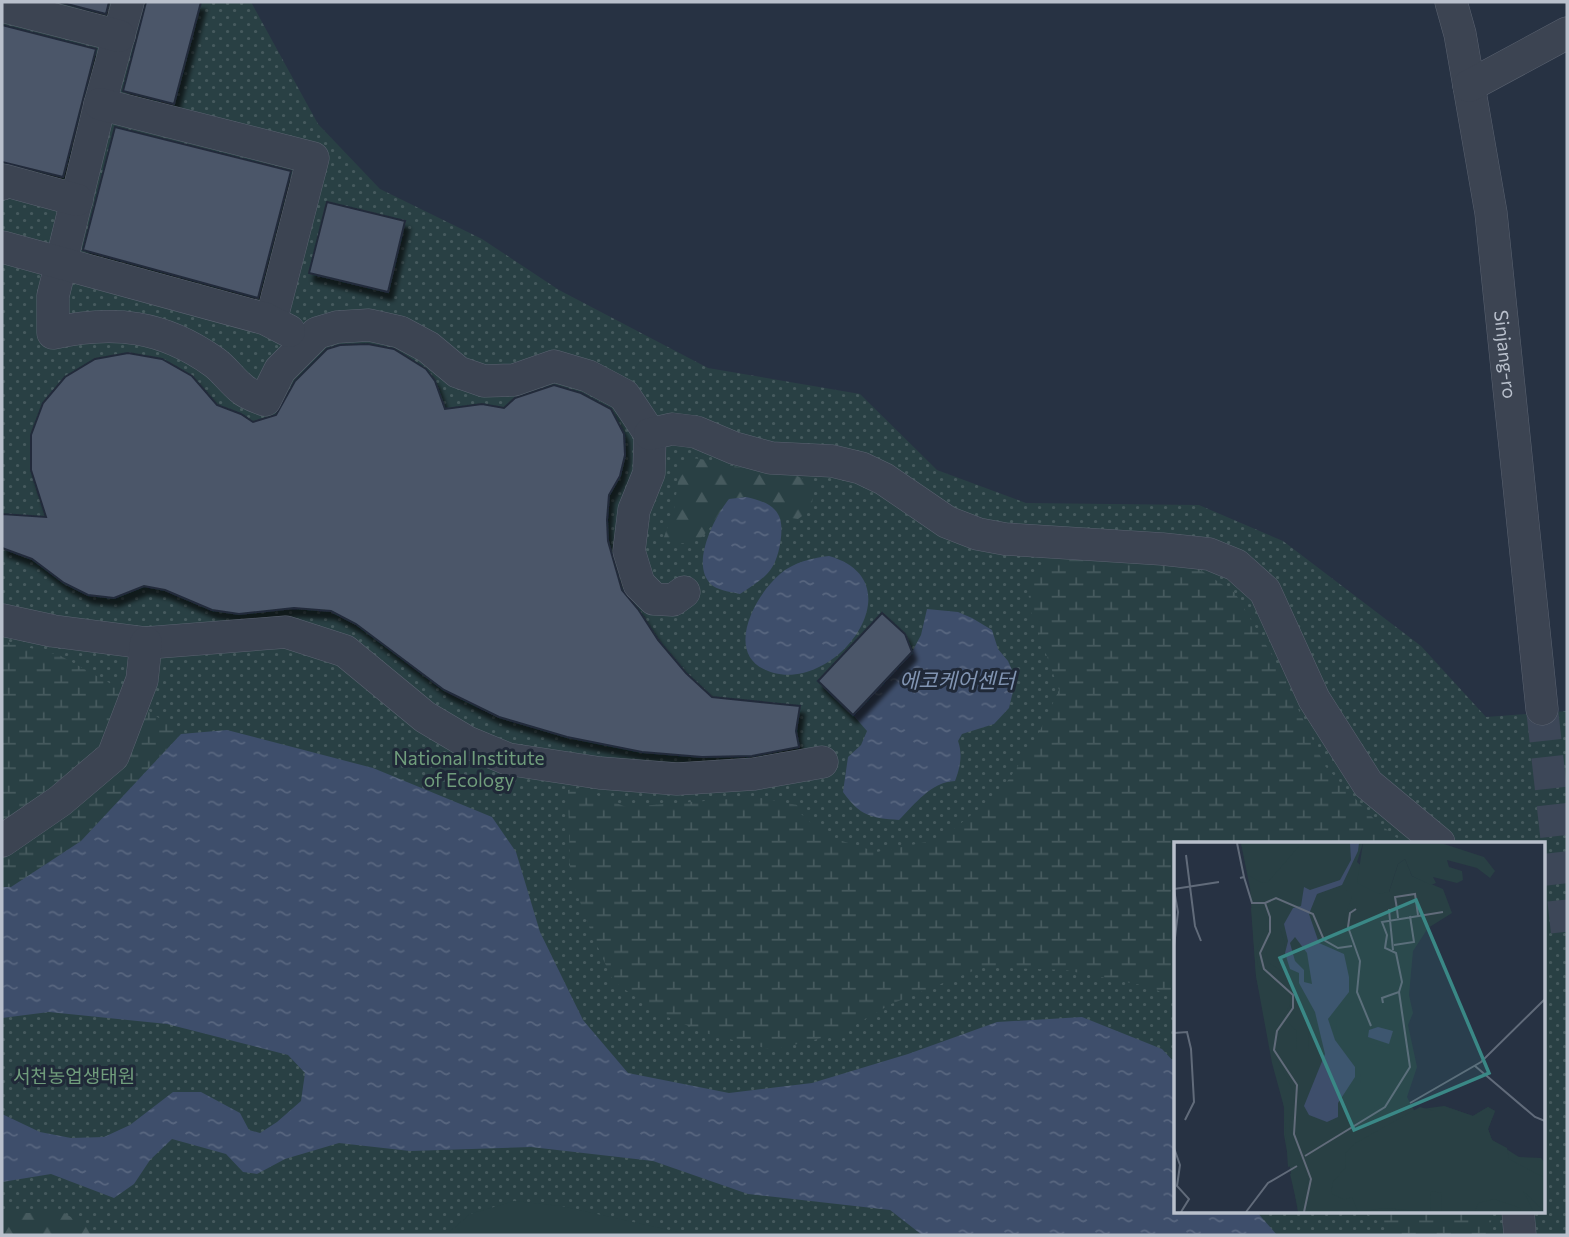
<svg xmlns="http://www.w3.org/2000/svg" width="1569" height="1237" font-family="Commissioner,'Noto Sans KR',sans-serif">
<defs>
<pattern id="grass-dots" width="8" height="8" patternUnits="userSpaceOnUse" patternTransform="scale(1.75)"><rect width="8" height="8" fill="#294044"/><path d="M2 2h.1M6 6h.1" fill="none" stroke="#465a5e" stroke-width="1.8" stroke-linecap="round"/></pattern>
<pattern id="forest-firs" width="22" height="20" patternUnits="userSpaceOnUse" patternTransform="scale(1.75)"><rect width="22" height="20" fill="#294044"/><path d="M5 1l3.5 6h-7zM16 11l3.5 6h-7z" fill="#465a5e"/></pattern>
<pattern id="wetland-marsh" width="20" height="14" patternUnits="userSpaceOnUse" patternTransform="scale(1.75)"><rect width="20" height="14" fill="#294044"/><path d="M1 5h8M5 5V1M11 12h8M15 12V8" fill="none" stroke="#465a5e"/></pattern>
<pattern id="water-ripples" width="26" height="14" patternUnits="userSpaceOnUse" patternTransform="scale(1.75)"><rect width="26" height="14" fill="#3e4e6b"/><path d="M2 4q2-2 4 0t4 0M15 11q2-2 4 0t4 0" fill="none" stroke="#58667f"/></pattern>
<filter id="shadow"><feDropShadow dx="4.5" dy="8" stdDeviation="2" flood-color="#0009"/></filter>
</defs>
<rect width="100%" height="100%" fill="#273243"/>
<path fill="url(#grass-dots)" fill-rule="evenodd" d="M2 2H251L318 124 380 189 482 239 559 290 708 368 860 394 937 470 1026 503 1199 505 1283 541 1421 646 1486 717 1567 711V1235H2ZM1175 843H1543V1211H1175Z"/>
<g fill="url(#forest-firs)">
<path d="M691 458C710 459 727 466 745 468 763 471 819 469 813 498 811 509 807 513 798 519L779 516 766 503 746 497 730 499C706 526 708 553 663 540L674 509 680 469Z"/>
<path d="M2 1213H64L102 1235H2Z"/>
</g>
<g fill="url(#wetland-marsh)">
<path d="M1086 559H1148L1199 569 1235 593 1275 660 1325 766 1374 819 1403 843H1175V1000L1151 987 1065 970 983 967 891 1004 842 1033 773 1050 705 1033 658 1013 613 981 591 932 570 874 568 790 579 788 626 807 757 797 797 805 800 813 826 836 877 852 941 839 1000 792 1036 739 1059 690 1031 612 1027 584 1050 561Z"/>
<path d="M2 641 59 655 113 685 181 734 81 841 11 887H2Z"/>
<path d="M1363 1211H1493L1489 1232 1486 1235H1398Z"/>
</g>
<path fill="#294044" d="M514 1201 561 1206 678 1232 675 1235H446L470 1214Z"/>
<g fill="url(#water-ripples)">
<path d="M746 497C758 500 773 503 779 516 785 528 779 559 771 569 763 580 752 586 740 594 732 592 721 591 713 586 688 567 715 516 729 499Z"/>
<path d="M829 556C917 581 839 690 774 673 721 659 753 597 780 574 794 562 812 558 829 556Z"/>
<path d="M927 609 958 612 972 618 992 630 998 649 1008 661 1016 679 1009 708 994 724 962 734 958 741C963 755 960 768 955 781 931 782 915 804 899 820 871 818 860 816 843 792L848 757 861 745 867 731 853 715 912 652 921 635Z"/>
<path d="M227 730 373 768 492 817 516 852 540 932 583 1020 628 1073 729 1093 812 1083 908 1054 997 1022 1082 1017 1162 1049 1175 1063V1211H1256L1277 1235H922L890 1210 748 1194 653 1161 531 1147 410 1151 339 1143 285 1159 257 1174 243 1172 226 1154 172 1139 150 1160 134 1184 114 1198 51 1174 2 1182V1114L40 1132 71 1138 104 1137 130 1125 173 1092H201L240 1113 249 1130 260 1133 277 1122 301 1101 305 1073 288 1055 167 1024 49 1012 2 1018V887H11L81 841 181 734Z"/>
</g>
<g fill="#4b5669" stroke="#222b3a" stroke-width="2" filter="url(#shadow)">
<path d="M59 2H109L106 14Z"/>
<path d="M146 2H201L174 104 123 91Z"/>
<path d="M2 25 96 49 63 177 2 162Z"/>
<path d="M115 127 291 171 258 298 83 250Z"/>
<path d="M327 202 405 221 388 292 309 273Z"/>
<path d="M368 344 394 349 426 369 435 381 445 409 482 404 504 408 515 398 554 385 581 393 611 409 624 434 625 455 620 476 609 495 607 520 608 541 622 590 638 609 658 640 686 673 712 697 800 706 796 731 799 747 752 756 702 757 642 752 567 737 499 717 444 690 356 624 331 611 294 608 239 614 212 610 165 590 144 586 114 598 88 595 64 583 32 559 2 548V514L46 517 31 470V435L43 403 65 377 95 359 128 353 162 359 192 376 217 405 241 414 253 422 276 415 295 381 327 349 340 345Z"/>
<path d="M882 613 905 634 912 652 853 715 818 681Z"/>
</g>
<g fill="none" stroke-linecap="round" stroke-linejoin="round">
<path stroke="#3d4758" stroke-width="32" stroke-dasharray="32 16" stroke-linecap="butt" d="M1542 709 1567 933"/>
<defs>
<g id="minor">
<path d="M128 2 100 104 53 296V333C114 320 162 325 214 362 224 369 231 380 241 388 247 394 257 397 265 400L280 370 317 333 337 327 369 325 400 332 428 347 458 372 484 381 514 380 554 366 588 376 624 395 650 434 649 473 634 510 629 551 639 584 654 599 673 600 684 592"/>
<path id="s1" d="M1451 2 1460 34 1491 213 1542 709"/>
<path d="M2 6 119 36"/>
<path d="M1469 86 1567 33"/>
<path d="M100 104 313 158 271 321"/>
<path d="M2 184 3 180 77 200"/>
<path d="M2 247 266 319 289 331"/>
<path d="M650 434 672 429 696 432 734 448 771 458 832 461 861 468 884 479 947 522 978 534 1005 539 1162 549 1209 554 1236 565 1265 591 1314 699 1368 784 1439 843"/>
<path d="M2 620 53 631 146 643 286 632 345 651 425 717 467 742 508 759 600 773 677 779 754 774 822 762"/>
<path d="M2 841 60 801 113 756 142 680 146 643"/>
<path d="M1518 1211 1520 1235"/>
</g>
</defs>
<use href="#minor" stroke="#5a6270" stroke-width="33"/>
<use href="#minor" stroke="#3c4452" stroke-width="32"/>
</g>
<g text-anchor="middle" stroke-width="6" stroke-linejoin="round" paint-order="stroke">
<g font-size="19" fill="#b9c0cc" stroke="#202938">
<text dy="7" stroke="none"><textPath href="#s1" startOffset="357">Sinjang-ro</textPath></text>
</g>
<g font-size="19" fill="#709d7c" stroke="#202938">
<text x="469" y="765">National Institute<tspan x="469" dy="22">of Ecology</tspan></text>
<text x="74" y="1083">서천농업생태원</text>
</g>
<g font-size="21" font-style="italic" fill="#8194b2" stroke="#202938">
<text x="957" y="688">에코케어센터</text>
</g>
</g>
<g transform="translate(1174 842)">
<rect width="371" height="371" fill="#273243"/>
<path d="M67 1H189L183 20 215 50 224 22 231 17 238 34 269 47 278 71 254 86 239 109 235 153 239 171 234 183 243 225 233 255 240 268 270 264 299 274 314 265 321 269 314 287 318 298 345 315 367 316 371 321V370H124L110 293V265L82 134 76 46Z" fill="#294044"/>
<path d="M189 1 270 2 310 15 321 29 316 36 303 26 273 18 275 25 288 29 289 38 283 41 259 35 262 41 257 43 238 34 231 17 224 22 215 50 205 52 183 41ZM86 65 93 78 82 111 84 124 116 152 115 165 98 194V208L121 252 115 284 134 337 125 370 116 332 124 328 122 322 114 325 110 265 98 221 82 134 77 66ZM99 87H106L110 98 111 131 95 121 92 109ZM270 264 299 274 314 265 321 269 314 287 318 298 333 306 335 317 371 336V370L349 349 360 370H347L346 366 320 357 305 361 300 370H267L268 351 257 349 256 370 210 366 184 370 178 355 170 358 157 351 159 340 172 325 171 312 180 302 246 265 260 269Z" fill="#294044"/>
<path d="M130 1H176L177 18 166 38 136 49 130 45ZM168 43 178 55 171 74 170 112 145 101 135 72 143 52ZM182 158 194 201 216 207 230 200 235 222 210 261 176 279 172 270 174 258 186 242 187 231 182 211 163 192 162 178 173 162Z" fill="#294044"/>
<path d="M67 1H125V4L94 40 88 41 74 33ZM123 163 136 176 134 207H123L122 188 114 181Z" fill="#294044"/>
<path d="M176 1H185L184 9 168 43 143 52 135 72 145 101 170 112 175 135V150L154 177 161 198 181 225V235L164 261V275L153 280 135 273 130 264 151 212 141 170 125 141V131L116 127 111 111 114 99 110 82 119 66 127 64 130 45 136 48 166 38 177 18ZM121 95 133 111 138 142 130 140V128L121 119 116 101ZM204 185 219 189 215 202 194 195 195 188Z" fill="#3e4e6b" fill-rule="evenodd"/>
<path fill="none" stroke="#616b7a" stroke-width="2" d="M63 1 70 35 66 36M12 13 21 84 27 99M70 35 78 61H91L96 75V90L86 111 90 127 119 153V166L103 189 100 208 123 243 120 292 137 337 130 370M0 47 45 40M0 48 4 70 0 104M91 61 102 56 139 72 150 98 164 106 178 104M182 67 176 71 174 85 186 119 183 150 197 184M223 67 221 55 241 52 244 73M220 103 240 100 236 74M219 108 215 68 223 67 224 76M209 161 208 156 225 150 228 140 222 111 211 106 213 93 208 80 269 70M0 191 13 190 17 207 20 260 11 278M301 224 361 275 371 279M236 261 307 220 371 157M0 306 6 323 3 344 15 357 7 370M131 314 211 265 236 225 225 150M72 370 94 341 123 324"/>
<path fill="#3a8886" fill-opacity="0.15" stroke="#3a8886" stroke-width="3.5" d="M242 58 315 231 180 288 106 116Z"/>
<rect width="371" height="371" fill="none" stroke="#b9c0cc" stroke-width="3.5"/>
</g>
<rect width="1569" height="1237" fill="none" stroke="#b9c0cc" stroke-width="7"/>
</svg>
